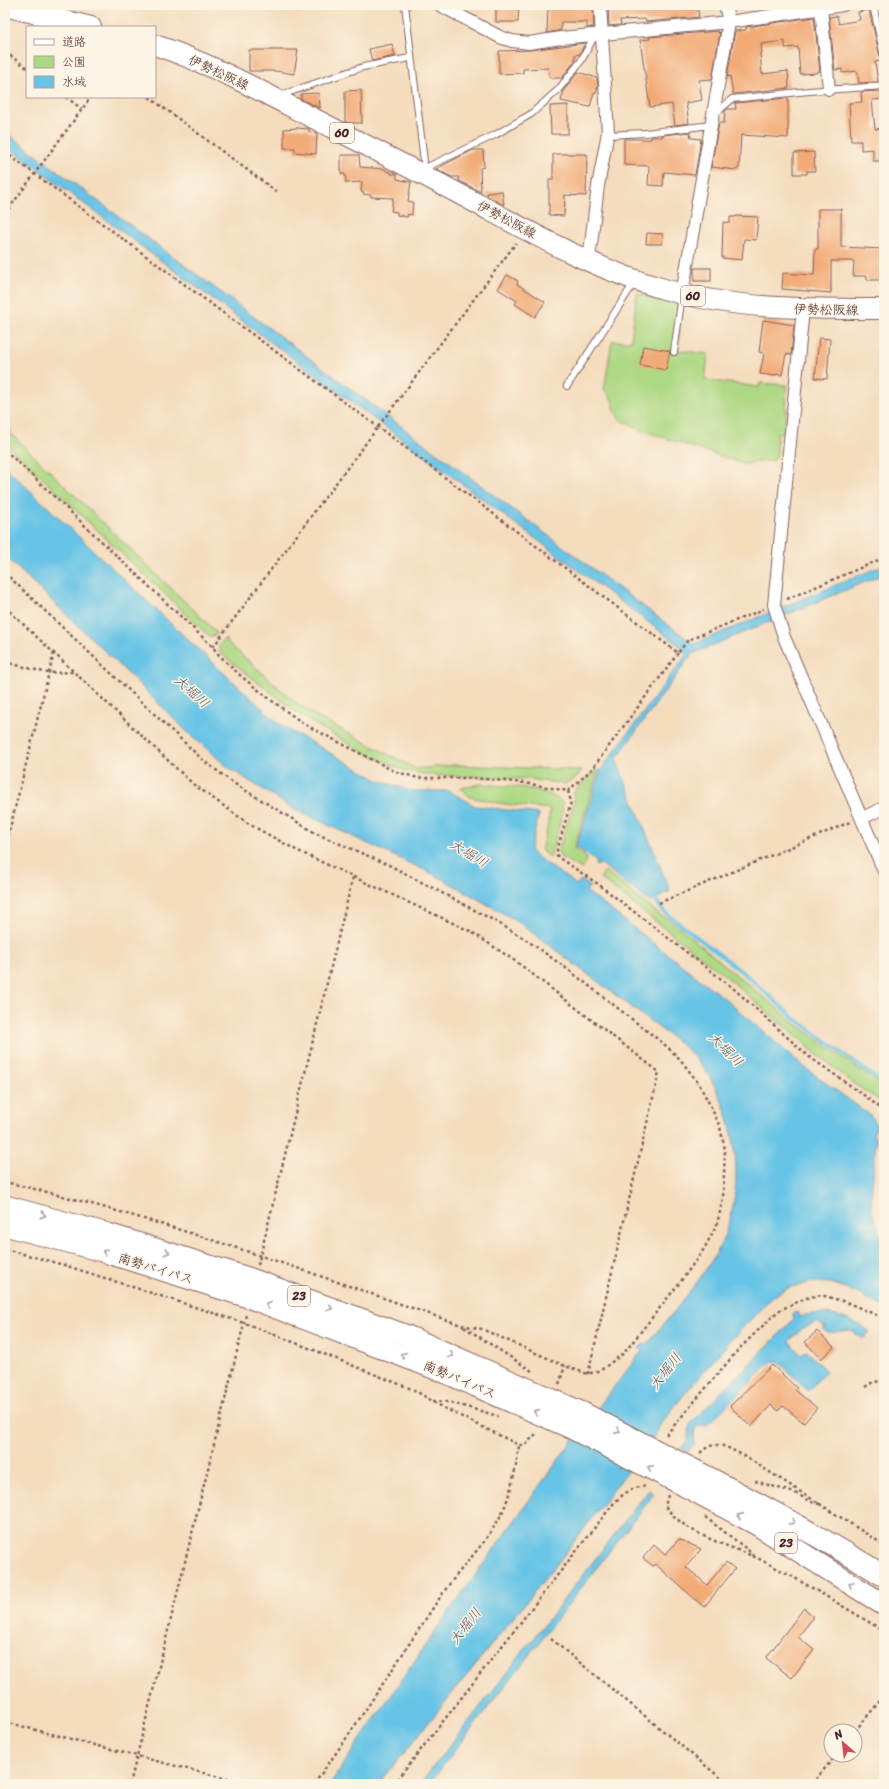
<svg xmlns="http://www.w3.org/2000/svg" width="889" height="1789" font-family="Sriracha,'Klee One',sans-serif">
<rect width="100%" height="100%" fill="#fcf5e5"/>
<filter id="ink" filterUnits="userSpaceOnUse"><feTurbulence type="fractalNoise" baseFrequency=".025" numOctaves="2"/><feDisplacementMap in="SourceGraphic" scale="8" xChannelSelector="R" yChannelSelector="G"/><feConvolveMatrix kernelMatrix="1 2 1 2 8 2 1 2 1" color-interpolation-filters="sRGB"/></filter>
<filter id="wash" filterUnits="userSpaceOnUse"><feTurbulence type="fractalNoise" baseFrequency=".012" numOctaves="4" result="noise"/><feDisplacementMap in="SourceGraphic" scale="16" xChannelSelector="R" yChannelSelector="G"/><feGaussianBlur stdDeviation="0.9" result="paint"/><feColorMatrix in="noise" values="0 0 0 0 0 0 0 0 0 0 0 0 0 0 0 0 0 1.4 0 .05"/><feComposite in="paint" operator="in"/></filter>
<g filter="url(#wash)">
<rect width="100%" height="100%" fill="#f4dcbd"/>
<g fill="#aed883" stroke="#7c7c57">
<path d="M637 293 681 305 678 350 708 354 705 380 759 387 760 383 787 385 785 433H777V454L774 460 744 464 638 429C631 422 622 423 619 418 611 407 617 401 604 390L612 341H631Z"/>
<path d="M5 428 212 628 217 634 210 637 5 443Z"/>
<path d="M225 638 227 642 296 703 319 718 416 769 454 765 582 770 575 779 564 784 528 779 429 775 405 771 365 753 304 718 220 653 219 646Z"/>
<path d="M595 770H598L574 848 586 857V862L582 869 560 857 558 851 574 803 573 793Z"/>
<path d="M481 784C507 787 541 785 562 802L563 812 550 858 541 850 548 825 550 809 504 804 470 797 460 788Z"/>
<path d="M605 871 661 916 669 919 796 1024 884 1087V1107L877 1099 854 1084 820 1057 728 978 600 878Z"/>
</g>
<g fill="#68c4e6" stroke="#597288">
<path d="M5 132 694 644 884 565V574L692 654 616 759 670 891 650 902 600 863 598 866 595 865 597 862 576 847 600 771 686 655 679 645 5 145Z"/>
<path d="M5 467 202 653 279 724 378 780 411 791H449L475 806 539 814 530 850 534 855 577 885 581 880 590 886 586 891 724 998 804 1067 870 1115 877 1126 873 1134 876 1140 871 1200 872 1211 884 1246V1307L846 1288 830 1283 813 1282 791 1287 780 1292 771 1298 730 1341 686 1392 660 1425 657 1432 564 1555 379 1784H330L440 1624 569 1445 642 1351 639 1348 643 1344 646 1346C669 1317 695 1288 714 1257 749 1199 741 1114 699 1062 694 1056 687 1051 682 1045L517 921 437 876 294 809 229 768 186 731 135 680 5 556Z"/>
<path d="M797 1312 800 1317C823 1308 851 1318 870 1332L864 1339 850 1330 827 1333 823 1329 826 1327 816 1322 802 1329 789 1341 801 1355 807 1351 826 1371 808 1391 778 1361 771 1362 707 1425 695 1427 694 1444 688 1451 681 1448 687 1442 690 1424 794 1319 793 1314Z"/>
<path d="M649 1490 654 1494 429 1784H420Z"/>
</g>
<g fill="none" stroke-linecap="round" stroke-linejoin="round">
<path stroke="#68c4e6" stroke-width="4" d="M655 899 662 910 746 975 793 1017 884 1084"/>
</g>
<g id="blocks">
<g fill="#f2aa76">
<path d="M496 5H519L518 22H496Z"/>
<path d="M548 5H593L594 27 587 28V22H561V30L547 33Z"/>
<path d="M608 5H677L678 9 697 5 699 17 646 22 645 19 620 20 621 25 609 26Z"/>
<path d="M869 10 881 61 875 62 878 82 859 83 857 71 842 73V69L835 70 829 17 837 16 839 24 860 20 858 12Z"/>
<path d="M814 17 820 71 816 72V73L800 74 798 47 785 48V41L761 44 762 53H760L762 74 788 71 789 88 733 94 730 76 727 77 735 31 746 30V27Z"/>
<path d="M718 31V33L720 32 712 79 699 80 702 100 686 103 689 123 675 125 672 104 650 107 640 40 650 39 649 37Z"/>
<path d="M585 43 580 54 575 55V61L562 78H550L548 68 523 69V73L499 74V51L530 50Z"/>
<path d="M392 44 395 56 372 61 369 49Z"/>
<path d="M249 50H298L294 74 276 71H249Z"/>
<path d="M578 72 597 78 598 86 596 93 594 92 590 107 561 101 564 90Z"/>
<path d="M361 90 362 123H348L345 121V91Z"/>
<path d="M884 91V99L872 100 875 129 884 128V161H873V149L861 150V141H851L849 103 862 102 861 92Z"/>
<path d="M319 93 320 108 301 99V94Z"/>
<path d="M788 98V138L741 135 739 168 736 170 711 167 719 123H724L725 111 727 109H736L735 103Z"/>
<path d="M568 105V134H551L550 106Z"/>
<path d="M297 128 309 129V132L317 133 316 154 295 152V148H284V129Z"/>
<path d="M690 132 691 138 701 139 695 175 664 172 663 186 648 185 649 166 624 165V139H651V137H662L663 135Z"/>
<path d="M473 150H483L484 167 480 168 481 192 459 181V177H452L436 169Z"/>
<path d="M814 152 815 171H807V174H794V153Z"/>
<path d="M553 154H587L586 196 565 195 564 216 549 215V179H553Z"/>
<path d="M341 155H359L360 167 385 169 386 171 391 172V174H397V179L411 182 408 201 413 202 412 215 408 214 407 217 397 215V212L391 211 393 198 371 197V195L363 194V192H361L362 182 346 183 345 174H341Z"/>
<path d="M502 191 504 205 487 196V193Z"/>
<path d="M818 209H841V247L884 249 883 280H867V276H853L854 261H831V293L782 289 783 273 814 275 815 249H818Z"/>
<path d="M736 216 758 217 756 240 744 239 742 260 722 258 723 222 730 223V217H735Z"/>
<path d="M647 233 663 234 662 244H646Z"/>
<rect x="694" y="268" width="17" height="13"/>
<path d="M507 275 518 281 517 284 545 302 535 317 515 304 517 301 498 289Z"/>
<path d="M763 320 794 325 791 355 786 354 782 375 775 374V376L760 374 764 353 759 352Z"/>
<path d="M819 338 830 339 827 379 815 378Z"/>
<path d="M643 346 670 351 666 370 640 365Z"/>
<path d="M817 1331 834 1347 821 1359 805 1342Z"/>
<path d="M772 1365 797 1388 795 1390 817 1408 804 1423 783 1406 778 1411 771 1405 751 1427 730 1406Z"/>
<path d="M679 1539 701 1549 686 1567 707 1585 726 1562 735 1569 704 1607 655 1564 653 1566 643 1558 654 1545 665 1555Z"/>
<path d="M804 1608 812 1615V1619L798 1637 814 1650 792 1678 766 1658Z"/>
</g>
</g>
</g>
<g filter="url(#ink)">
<use href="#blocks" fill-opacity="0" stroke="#86615e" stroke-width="1"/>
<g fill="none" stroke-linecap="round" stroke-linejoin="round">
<defs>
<g id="service">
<path d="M405 5 424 161 423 170"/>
<path d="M873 5 884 56"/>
<path d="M283 100 287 93 363 67 410 58"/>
<path d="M714 115 732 99 809 91 884 86"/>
<path d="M607 135 645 133 711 125"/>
<path d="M423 169 495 135 531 114 558 90 581 61 595 35"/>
<path d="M674 352 682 295"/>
<path d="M567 386 634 283"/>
</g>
<g id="minor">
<path d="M440 5 500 37 512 41 529 43 561 38 729 22 843 5"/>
<path d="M821 8 829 89"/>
<path d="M589 260 598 186 608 132 600 5"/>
<path d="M682 294 729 22 725 5"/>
<path d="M803 309 774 605 784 637 884 871"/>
<path d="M862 818 884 808"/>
</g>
<g id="primary">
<path d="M5 6 91 27"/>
<path d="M155 45C209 63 259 90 309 116 366 145 422 174 478 204 537 236 599 271 664 289 736 310 810 309 884 309"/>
</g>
<g id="trunk">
<path d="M5 1206 108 1234 251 1279 405 1335 583 1413"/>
<path d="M5 1225 102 1251 245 1296 444 1372 571 1428"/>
<path d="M696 1471C760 1504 823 1538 884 1576"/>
<path d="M685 1486 756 1524 884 1605"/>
</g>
</defs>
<use href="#service" stroke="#86615e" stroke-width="8"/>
<use href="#minor" stroke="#86615e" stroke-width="14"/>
<use href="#primary" stroke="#86615e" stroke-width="22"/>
<use href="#trunk" stroke="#86615e" stroke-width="23"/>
<g stroke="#86615e" stroke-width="2.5" stroke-dasharray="3 3" stroke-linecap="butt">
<path d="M5 52 27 68"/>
<path d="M66 97 82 109"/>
<path d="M149 97 277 192"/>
<path d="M5 152 378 427 678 653 688 640 764 609"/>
<path d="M5 214 91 97"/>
<path d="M5 450 213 647 218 654 242 677 271 700 304 724 394 771 418 778H475L525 783 568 791"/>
<path d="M5 573 205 762 235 784 317 834 389 865 495 921 525 939 566 968 664 1044 680 1059 699 1084 711 1107 720 1127 725 1150 723 1199 717 1224 704 1249 681 1281 624 1353 601 1370 588 1374 565 1366 482 1329 461 1325C311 1273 161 1218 5 1182"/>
<path d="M787 599 884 558"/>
<path d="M5 607 193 784 249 824 298 851 470 931 518 963 659 1072 588 1374"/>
<path d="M213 647 516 243"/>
<path d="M5 662 48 673 74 672"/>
<path d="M568 791 571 802 556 854 559 858 598 884 733 988 808 1056 861 1093 879 1107 884 1115"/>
<path d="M568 791 592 769 678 653"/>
<path d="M5 848 54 653"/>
<path d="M659 903 850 822"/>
<path d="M884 1210V1216"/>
<path d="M5 1249 64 1265 170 1299 244 1323 314 1350 414 1390 444 1408 519 1445H525L538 1432"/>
<path d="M258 1265 353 877"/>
<path d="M464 1327 532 1371"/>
<path d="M559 1384 565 1366"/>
<path d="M865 1387 873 1382 884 1381"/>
<path d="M433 1401 449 1402 498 1416"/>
<path d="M666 1435 738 1350 778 1311 806 1298 821 1295 846 1302 881 1317 884 1321"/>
<path d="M700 1453C716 1438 725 1447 743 1455L884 1545"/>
<path d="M755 1481 795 1493 812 1502 820 1504"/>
<path d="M668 1495 665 1506C690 1539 731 1544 765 1562 806 1583 845 1608 884 1631"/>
<path d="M705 1517 748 1550 754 1557"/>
<path d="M551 1639 728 1784"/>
<path d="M5 1722 246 1784"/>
<path d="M855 1731 884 1696"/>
<path d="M130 1784 246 1315"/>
<path d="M314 1784C359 1722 400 1657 443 1593 461 1567 486 1544 501 1515 510 1497 517 1465 519 1445"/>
<path d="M394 1784 614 1503C624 1493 632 1487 647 1486"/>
<path d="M812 1784 836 1755"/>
</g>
<use href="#service" stroke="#fff" stroke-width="6"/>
<use href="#minor" stroke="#fff" stroke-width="12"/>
<use href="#primary" stroke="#fff" stroke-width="20"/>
<use href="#trunk" stroke="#fff" stroke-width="21"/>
<defs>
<g id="trunk-bridge">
<path d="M583 1413 696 1471"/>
<path d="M571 1428 685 1486"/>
</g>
</defs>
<use href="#trunk-bridge" stroke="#86615e" stroke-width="23" stroke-linecap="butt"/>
<use href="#trunk-bridge" stroke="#fff" stroke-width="21"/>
</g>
<defs><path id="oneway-chevron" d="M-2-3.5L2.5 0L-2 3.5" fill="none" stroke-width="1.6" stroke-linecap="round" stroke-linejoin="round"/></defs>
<g stroke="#ae9aa0">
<use href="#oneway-chevron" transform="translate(43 1215) rotate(16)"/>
<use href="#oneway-chevron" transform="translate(105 1252) rotate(-163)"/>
<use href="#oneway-chevron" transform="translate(167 1252) rotate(17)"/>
<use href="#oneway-chevron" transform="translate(268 1305) rotate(-160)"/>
<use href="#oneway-chevron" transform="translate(330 1308) rotate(20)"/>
<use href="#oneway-chevron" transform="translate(403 1355) rotate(-158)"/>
<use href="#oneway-chevron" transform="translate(451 1355) rotate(23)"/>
<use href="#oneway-chevron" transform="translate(536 1412) rotate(-156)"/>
<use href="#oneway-chevron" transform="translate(618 1431) rotate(27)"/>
<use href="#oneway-chevron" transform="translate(650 1468) rotate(-153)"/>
<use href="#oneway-chevron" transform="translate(740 1516) rotate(-152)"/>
<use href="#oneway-chevron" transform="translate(792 1522) rotate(30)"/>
<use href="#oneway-chevron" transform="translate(851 1584) rotate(-148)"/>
</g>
</g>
<g text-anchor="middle" stroke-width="3" stroke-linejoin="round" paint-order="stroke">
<g fill="#fcf5e5" stroke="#7f5f63" stroke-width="1">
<rect x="330" y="123" width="24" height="20" rx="3"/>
<rect x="681" y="286" width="24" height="20" rx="3"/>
<rect x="288" y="1286" width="22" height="20" rx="3"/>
<rect x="775" y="1533" width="22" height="20" rx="3"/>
</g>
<g font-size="12" font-weight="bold" fill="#4a1f2b">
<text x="342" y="137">60</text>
<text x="693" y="300">60</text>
<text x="299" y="1300">23</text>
<text x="786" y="1547">23</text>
</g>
<g font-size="13" fill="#4a1f2b" stroke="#fcf5e5">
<text transform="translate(219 72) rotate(25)" y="5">伊勢松阪線</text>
<text transform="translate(507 219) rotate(28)" y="5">伊勢松阪線</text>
<text transform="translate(826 309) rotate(1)" y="5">伊勢松阪線</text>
<text transform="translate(156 1268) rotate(17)" y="5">南勢バイパス</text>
<text transform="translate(460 1379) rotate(23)" y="5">南勢バイパス</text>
</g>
<g font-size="14" font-style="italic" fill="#535163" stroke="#fcf5e5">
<text transform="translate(192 691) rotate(42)" y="5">大堀川</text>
<text transform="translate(469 853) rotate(31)" y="5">大堀川</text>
<text transform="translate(726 1049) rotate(45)" y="5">大堀川</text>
<text transform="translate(665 1371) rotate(-52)" y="5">大堀川</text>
<text transform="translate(465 1626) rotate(-52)" y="5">大堀川</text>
</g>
</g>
<rect width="889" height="1789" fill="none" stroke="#fcf5e5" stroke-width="20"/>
<rect x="26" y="26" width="130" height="72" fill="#fcf5e5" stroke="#b59f9b"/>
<rect x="34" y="39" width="20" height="6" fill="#ffffff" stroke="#b59f9b"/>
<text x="62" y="46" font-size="12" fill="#4a1f2b">道路</text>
<rect x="34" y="56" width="20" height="12" fill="#aed883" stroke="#b59f9b"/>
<text x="62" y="66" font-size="12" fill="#4a1f2b">公園</text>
<rect x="34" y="76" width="20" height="12" fill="#68c4e6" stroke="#b59f9b"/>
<text x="62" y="86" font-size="12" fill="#4a1f2b">水域</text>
<g transform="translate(843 1743) rotate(332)"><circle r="19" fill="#fcf5e5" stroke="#b59f9b"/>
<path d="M0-3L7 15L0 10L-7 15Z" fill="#d1495b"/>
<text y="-6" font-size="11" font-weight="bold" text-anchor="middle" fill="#4a1f2b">N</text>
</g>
</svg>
